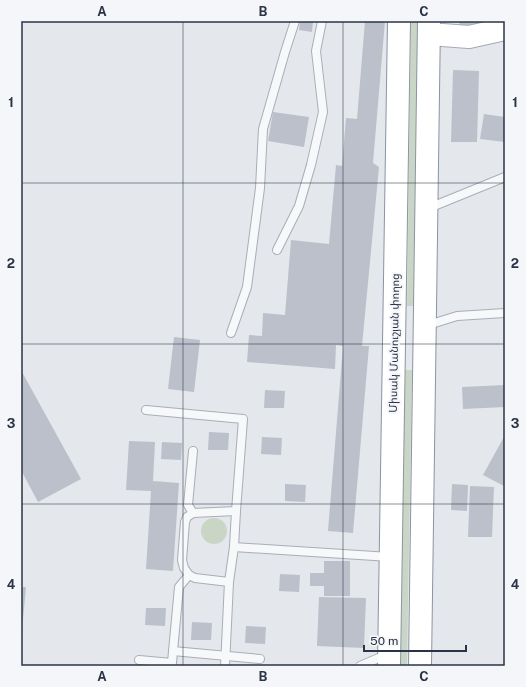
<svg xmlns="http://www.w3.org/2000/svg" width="526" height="687" font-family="'Public Sans','Noto Sans Armenian',sans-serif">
<rect width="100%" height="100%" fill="#e4e7ec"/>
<g fill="#c9d6c5">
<path d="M411 21H419L414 306H407Z"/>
<path d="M405 370H412L407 666H400Z"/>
<circle cx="214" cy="531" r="13"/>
</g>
<g fill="#bbc0ca">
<path d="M300 21H313L312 32 299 30Z"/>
<path d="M365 21H385L373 163 379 167 362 346H369L353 533 328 531 343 346 336 345 335 369 247 362 249 335 262 336 263 313 285 315 291 240 329 244 336 165 342 166 346 118 357 119Z"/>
<path d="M459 21H491V22L460 27Z"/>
<path d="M453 70 479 71 477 142H451Z"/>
<path d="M273 112 309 117 304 147 268 141Z"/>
<path d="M484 114 505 117V142L480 139Z"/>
<path d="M174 337 200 340 194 392 168 389Z"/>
<path d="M21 372H22L81 479 38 502 21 470Z"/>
<path d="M505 385V407L463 409 462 387Z"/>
<path d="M265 390 285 391 284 408H264Z"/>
<path d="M209 432 229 433 228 450H208Z"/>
<path d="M505 435V484L504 486 483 475Z"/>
<path d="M262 437 282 438 281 455 261 454Z"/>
<path d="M129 441 155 442 153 481 179 483 173 571 146 569 151 491 126 490Z"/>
<path d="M162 442 182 443 181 460 161 459Z"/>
<path d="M285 484 306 485 305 502 285 501Z"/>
<path d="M452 484 468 485 467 511 451 510Z"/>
<path d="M470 486 494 487 492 537H468Z"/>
<path d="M324 561H350V596H324V586H310V573H324Z"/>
<path d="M280 574 300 575 299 592 279 591Z"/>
<path d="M21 587H26L22 630H21Z"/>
<path d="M319 597 366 598 364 648 317 646Z"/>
<path d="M146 608H166L165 626 145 625Z"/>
<path d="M192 622 212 623 211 640H191Z"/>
<path d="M246 626 266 627 265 644 245 643Z"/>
</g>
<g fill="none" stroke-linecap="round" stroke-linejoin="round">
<defs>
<g id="service">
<path d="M429 208 505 177"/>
<path d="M277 250 299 206 311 165 323 112 316 51 322 21"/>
<path d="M425 326 457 316 505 313"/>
<path d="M231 333 247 287 260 188 263 129 285 52 295 21"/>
<path d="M146 410 243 419 236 511 234 547 229 582 225 666"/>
<path d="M193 513 188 505 193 451"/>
<path d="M234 547 390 557"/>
<path d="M229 582 195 578 189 575 184 568 182 560 185 522 187 517 193 513 236 511"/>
<path d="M173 651 179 587 189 575"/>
<path d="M139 660 172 663 173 651 260 659"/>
<path d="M360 666 388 654"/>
</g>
<path id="primary" d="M429 34 469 37 505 29"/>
<g id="trunk">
<path d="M389 666 399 21"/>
<path d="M420 666 429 21"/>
</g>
</defs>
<use href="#service" stroke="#a9aeb7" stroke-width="10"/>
<use href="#primary" stroke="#a3abb8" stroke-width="24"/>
<use href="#trunk" stroke="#8b94a3" stroke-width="24"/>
<use href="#service" stroke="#f7f8fa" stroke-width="8"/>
<use href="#primary" stroke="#fff" stroke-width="22"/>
<use href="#trunk" stroke="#fff" stroke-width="22"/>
</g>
<path fill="none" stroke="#2b3445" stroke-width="1" stroke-opacity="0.55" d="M183 21V666M343 21V666M21 183H505M21 344H505M21 504H505"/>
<g text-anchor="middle" stroke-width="4" stroke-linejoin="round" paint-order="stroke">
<g font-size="11" fill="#2b3445" stroke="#f4f6f9">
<text transform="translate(394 343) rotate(-89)" y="4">Միսակ Մանուշյան փողոց</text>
</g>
</g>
<rect width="526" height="687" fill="none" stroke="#f4f6f9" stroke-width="44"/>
<path d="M364 645v6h102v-6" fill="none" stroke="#2b3445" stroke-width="2"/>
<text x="370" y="645" font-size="12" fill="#2b3445" stroke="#f4f6f9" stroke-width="3" paint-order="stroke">50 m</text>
<rect x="22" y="22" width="482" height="643" fill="none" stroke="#2b3445" stroke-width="1.5"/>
<g font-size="13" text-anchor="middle" font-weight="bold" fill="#2b3445">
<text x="102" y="16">A</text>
<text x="263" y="16">B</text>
<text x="424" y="16">C</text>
<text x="11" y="107">1</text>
<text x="515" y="107">1</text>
<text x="11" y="268">2</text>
<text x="515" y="268">2</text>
<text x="11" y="428">3</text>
<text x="515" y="428">3</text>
<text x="11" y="589">4</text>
<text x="515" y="589">4</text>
<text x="102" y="681">A</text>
<text x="263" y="681">B</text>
<text x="424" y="681">C</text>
</g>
</svg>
